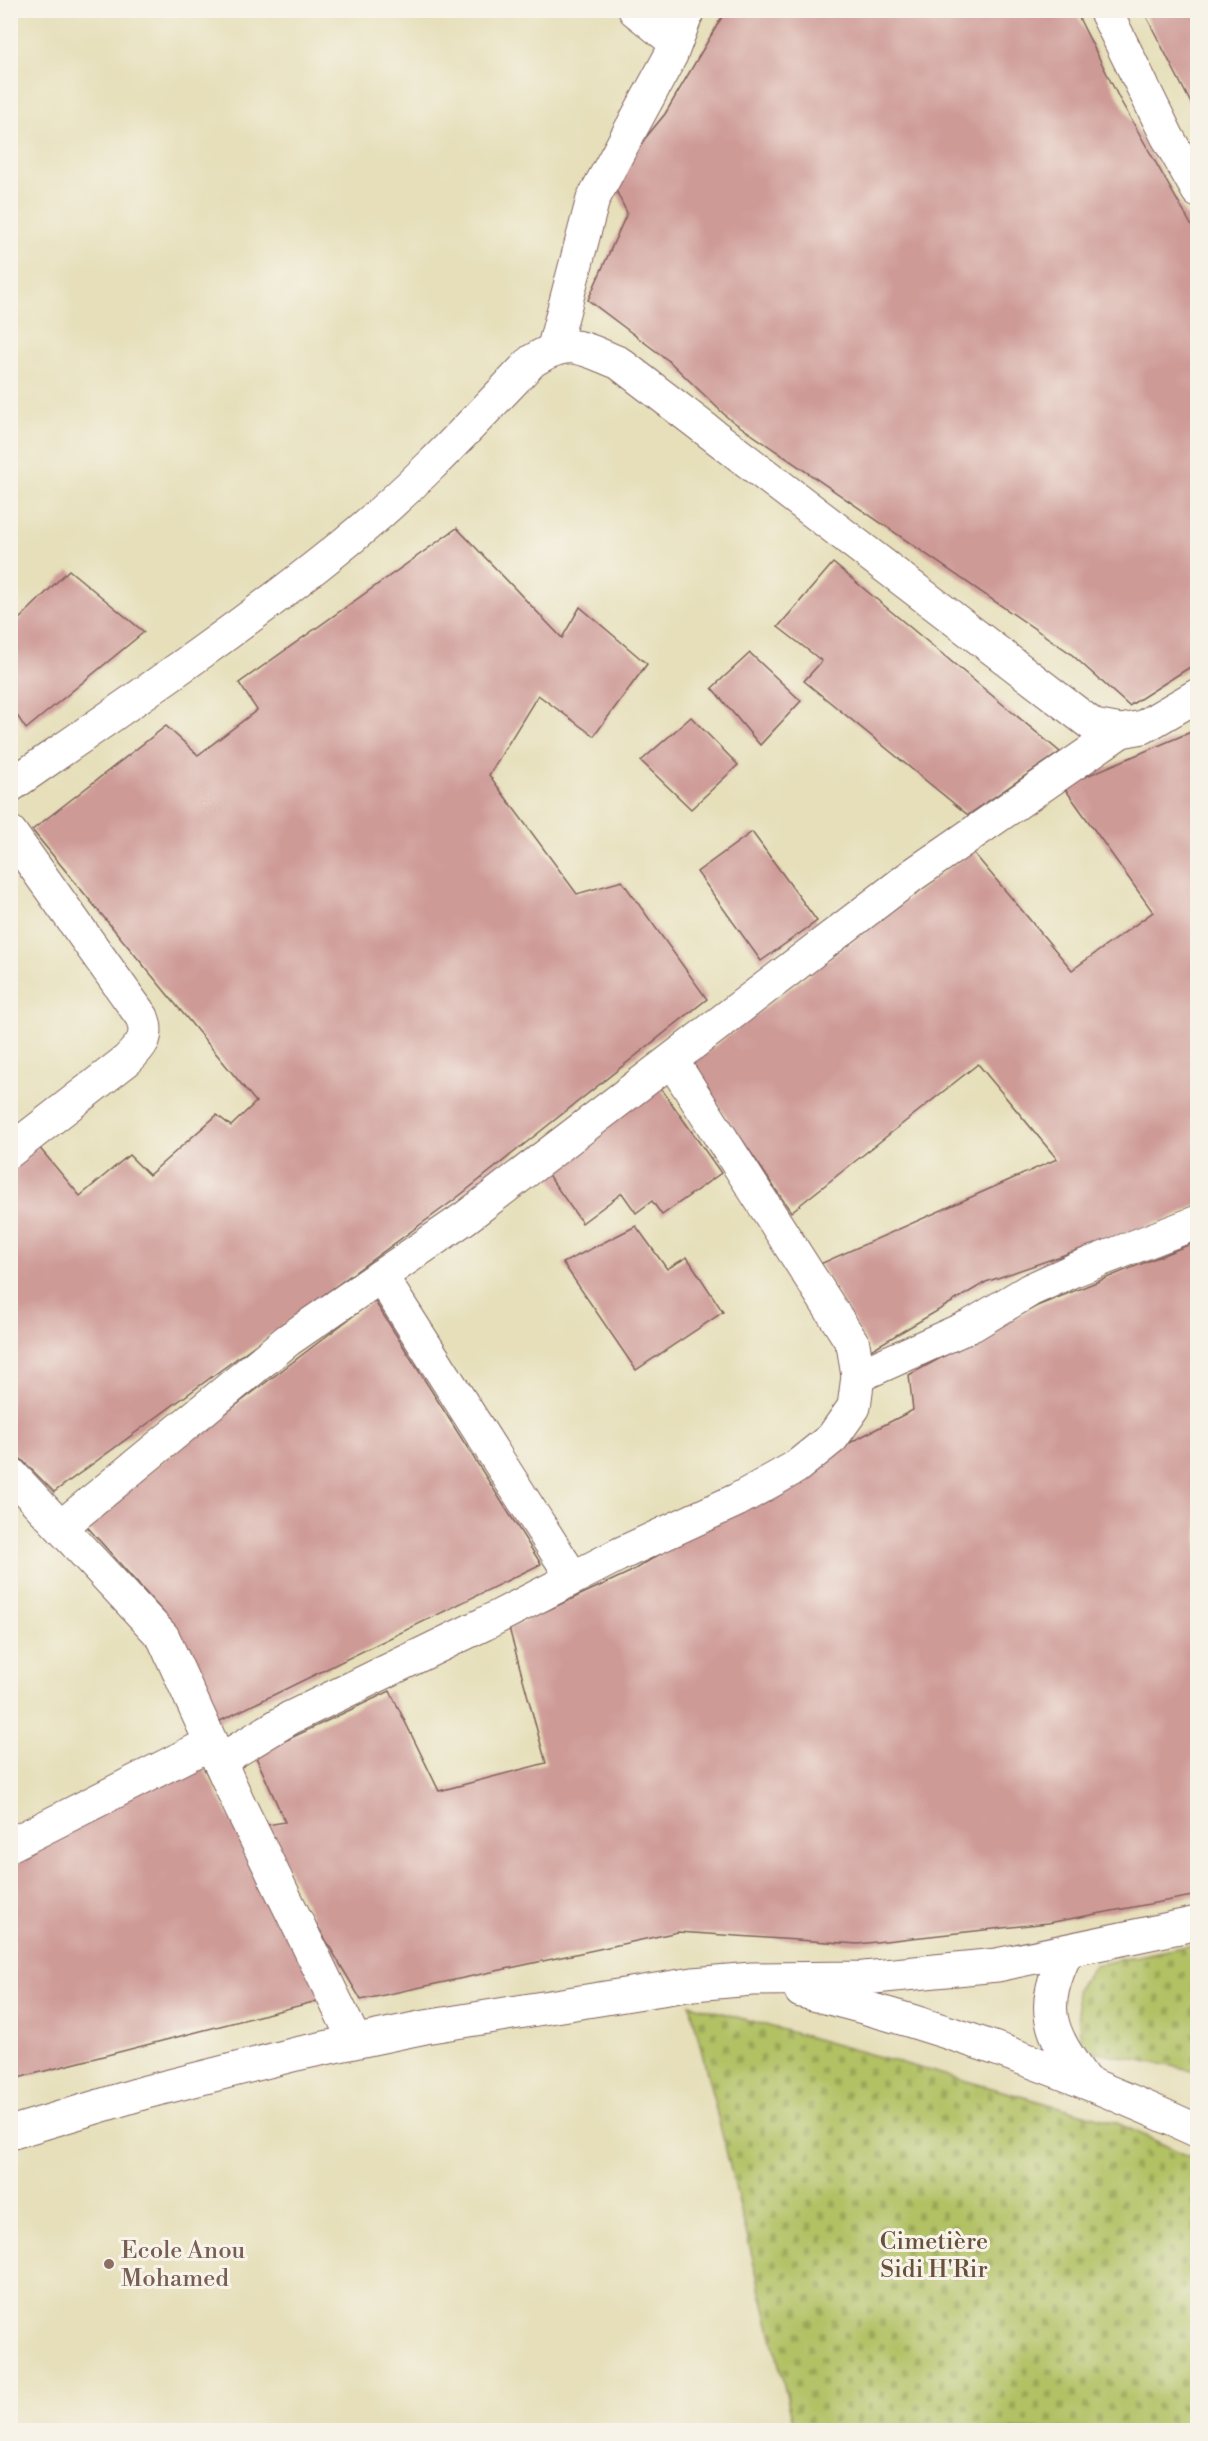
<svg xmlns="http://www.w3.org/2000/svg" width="1208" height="2441" font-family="'Libre Bodoni',serif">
<defs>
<pattern id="cemetery-stones" width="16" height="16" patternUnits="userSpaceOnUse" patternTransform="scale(1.5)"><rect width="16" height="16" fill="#b1c164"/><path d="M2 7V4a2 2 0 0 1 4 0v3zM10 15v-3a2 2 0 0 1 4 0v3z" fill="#9aa557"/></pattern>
</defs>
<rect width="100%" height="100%" fill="#f7f3e8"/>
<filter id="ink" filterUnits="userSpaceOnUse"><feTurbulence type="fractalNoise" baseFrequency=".0167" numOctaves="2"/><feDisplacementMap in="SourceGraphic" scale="12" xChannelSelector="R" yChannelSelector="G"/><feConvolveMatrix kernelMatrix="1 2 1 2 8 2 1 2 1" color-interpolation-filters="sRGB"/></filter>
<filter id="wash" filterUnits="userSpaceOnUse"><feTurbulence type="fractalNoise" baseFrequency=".008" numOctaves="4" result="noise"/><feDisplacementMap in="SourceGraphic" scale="24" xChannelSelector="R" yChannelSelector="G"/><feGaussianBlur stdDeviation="1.35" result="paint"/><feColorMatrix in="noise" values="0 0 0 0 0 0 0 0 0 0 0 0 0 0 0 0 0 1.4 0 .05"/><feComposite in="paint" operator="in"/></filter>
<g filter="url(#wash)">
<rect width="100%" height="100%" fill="#e6dfba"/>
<g fill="url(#cemetery-stones)" stroke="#7e7048" stroke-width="1.5">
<path d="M1197 1944V2071L1082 2049 1076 1990 1095 1965Z"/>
<path d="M690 2004 1117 2123 1197 2160V2430H795Z"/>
</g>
<g id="blocks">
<g fill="#ce9a96">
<path d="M726 10H1075L1119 98 1198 237V662L1129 706 1070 653 728 418 669 361 588 300 627 213 611 180 665 114Z"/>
<path d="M1143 10H1198V117Z"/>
<path d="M457 528 562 638 580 607 647 664 594 736 538 695 489 775 577 894 622 881 707 999 454 1200 54 1492 10 1448V1167L38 1146 80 1196 129 1155 149 1175 217 1115 231 1126 256 1102 32 830 166 726 198 755 257 710 239 683Z"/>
<path d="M833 563 1060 752 968 815 804 681 822 661 778 627Z"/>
<path d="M69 570 144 632 26 729 10 705V628Z"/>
<path d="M750 653 801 701 760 745 712 688Z"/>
<path d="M691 717 738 765 691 809 641 761Z"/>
<path d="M1198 729V1205L1167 1219 986 1282 871 1350 820 1264 1057 1159 978 1064 791 1212 691 1064 972 851 1072 970 1153 912 1063 786Z"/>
<path d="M752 832 817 921 761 961 697 872Z"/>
<path d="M660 1087 721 1173 662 1215 652 1201 636 1213 622 1193 582 1223 544 1169Z"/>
<path d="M636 1226 667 1269 687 1257 723 1312 636 1370 563 1263Z"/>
<path d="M1198 1241V1895L1048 1923 858 1944 678 1932 361 2000 312 1917 267 1825 285 1822 255 1755 390 1691 439 1791 546 1763 509 1628 630 1572 830 1453 913 1410 909 1375 1037 1306Z"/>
<path d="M374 1300 541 1564 216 1723 170 1620 83 1522Z"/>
<path d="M200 1761 325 1999 10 2080V1854Z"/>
</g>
</g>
</g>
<g filter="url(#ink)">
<use href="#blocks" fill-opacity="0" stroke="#81625d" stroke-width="1.5"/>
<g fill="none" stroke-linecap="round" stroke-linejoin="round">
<defs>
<g id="street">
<path d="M635 10 675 42"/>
<path d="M1105 10 1167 136 1198 191"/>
<path d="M554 347 593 199 671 55 688 10"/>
<path d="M10 786C121 709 234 633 339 548 409 492 470 426 532 361 570 337 580 347 619 363L1094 726 1121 731 1143 727 1198 695"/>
<path d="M10 832 142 1017C150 1037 141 1046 127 1060L10 1151"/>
<path d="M381 1276 573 1578"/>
<path d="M858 1376 972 1325 1030 1290 1074 1270 1198 1222"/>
<path d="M10 1473 163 1637 239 1804 355 2041"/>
<path d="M62 1526 288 1340 465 1218 914 874 1121 731"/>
<path d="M219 1761 290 1718 484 1624 618 1555 737 1500 796 1467 832 1438 854 1407 858 1376 853 1344 672 1061"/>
<path d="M10 1845 211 1743"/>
<path d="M1067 1951C1039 2008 1048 2030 1084 2080"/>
<path d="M801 1991C938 2024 1069 2071 1198 2131"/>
<path d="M10 2133 146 2092 296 2054 425 2027 693 1984 752 1979 864 1978 997 1965 1198 1923"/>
</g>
</defs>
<use href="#street" stroke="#81625d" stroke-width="35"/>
<use href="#street" stroke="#fff" stroke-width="33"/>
</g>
</g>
<circle fill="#8d6e63" stroke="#f7f3e8" stroke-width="2" cx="109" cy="2264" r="6"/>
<g text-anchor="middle" stroke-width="6" stroke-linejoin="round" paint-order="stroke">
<g font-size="24" fill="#69503c" stroke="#f7f3e8">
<text x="934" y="2249">Cimetière<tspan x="934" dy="28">Sidi H'Rir</tspan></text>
</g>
<g font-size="24" fill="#785e54" stroke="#f7f3e8" text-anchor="start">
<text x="121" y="2258">Ecole Anou<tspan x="121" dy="28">Mohamed</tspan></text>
</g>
</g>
<rect width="1208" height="2441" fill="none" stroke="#f7f3e8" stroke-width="36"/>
</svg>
